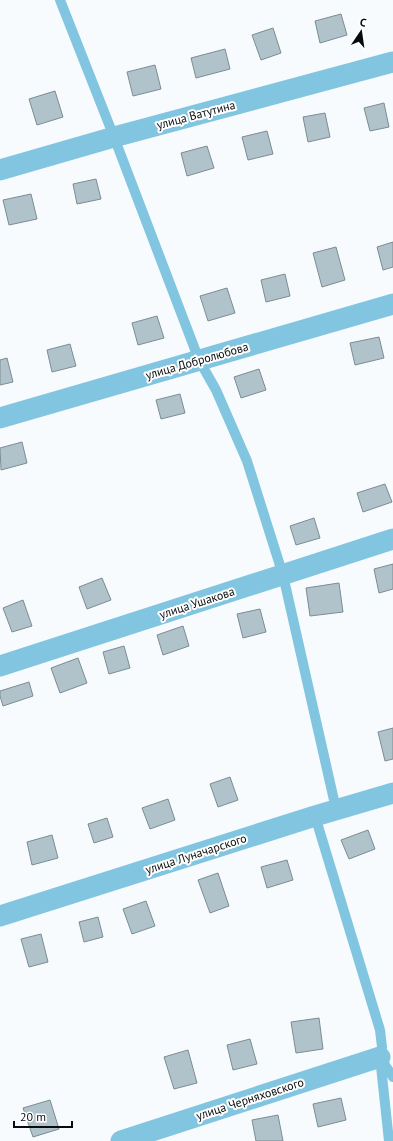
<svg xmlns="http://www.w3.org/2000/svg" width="393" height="1141" font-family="'PT Sans',sans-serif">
<rect width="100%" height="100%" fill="#f7fbfd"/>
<g fill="#b0c3cb" stroke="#7b8c94">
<path d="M341 14 347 35 320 43 315 21Z"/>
<path d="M273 28 281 53 261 60 252 35Z"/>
<path d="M225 49 230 69 196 78 191 58Z"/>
<path d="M155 65 161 89 133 96 127 72Z"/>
<path d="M55 91 63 117 37 125 29 99Z"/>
<path d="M384 103 389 127 370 131 364 108Z"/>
<path d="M325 113 330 137 308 142 303 117Z"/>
<path d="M267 131 273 154 248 160 242 137Z"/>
<path d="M207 146 214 168 187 176 181 153Z"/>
<path d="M96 179 101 199 77 204 73 184Z"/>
<path d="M31 194 37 219 9 225 3 200Z"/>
<path d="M393 242V267L383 270 377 247Z"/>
<path d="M336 247 345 280 322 287 313 253Z"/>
<path d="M285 274 290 296 266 302 261 280Z"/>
<path d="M227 288 235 313 208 321 200 296Z"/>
<path d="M157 316 164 338 138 345 132 323Z"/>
<path d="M379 337 384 358 355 365 350 343Z"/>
<path d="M70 344 76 366 52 372 47 350Z"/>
<path d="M7 358 13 382 0 385V360Z"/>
<path d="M259 369 266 390 241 398 234 377Z"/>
<path d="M180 394 185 413 161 419 156 400Z"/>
<path d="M22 442 27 463 1 470 0 448Z"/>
<path d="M385 484 392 502 363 512 357 493Z"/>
<path d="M314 518 320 538 296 545 290 526Z"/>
<path d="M393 564V589L379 593 374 569Z"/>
<path d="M102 578 111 600 87 609 79 587Z"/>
<path d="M339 583 343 612 310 616 306 588Z"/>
<path d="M23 600 32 626 12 632 3 608Z"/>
<path d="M260 609 266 632 243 638 237 614Z"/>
<path d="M183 626 189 646 163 655 157 635Z"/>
<path d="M124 646 130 668 109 674 103 652Z"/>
<path d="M78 658 87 683 60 693 51 668Z"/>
<path d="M29 682 33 696 3 706 0 696V691Z"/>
<path d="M393 728V759L385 761 378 732Z"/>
<path d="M230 777 238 800 218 807 210 784Z"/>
<path d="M168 799 175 820 150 829 142 808Z"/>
<path d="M107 818 113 837 94 843 88 824Z"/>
<path d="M368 830 375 849 349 859 341 840Z"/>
<path d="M52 835 58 858 32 865 27 842Z"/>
<path d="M287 860 293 880 267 888 261 867Z"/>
<path d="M218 873 229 906 210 913 198 880Z"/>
<path d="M146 901 155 926 132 934 123 909Z"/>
<path d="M98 917 103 937 84 942 79 922Z"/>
<path d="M41 934 48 962 29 967 21 939Z"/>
<path d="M319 1018 323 1049 296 1053 291 1022Z"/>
<path d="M250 1039 257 1064 233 1070 227 1045Z"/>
<path d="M188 1050 197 1083 174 1089 164 1057Z"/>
<path d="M341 1098 346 1120 318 1127 313 1104Z"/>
<path d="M50 1100 59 1129 33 1137 23 1108Z"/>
<path d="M278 1115 283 1141H256L252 1120Z"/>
</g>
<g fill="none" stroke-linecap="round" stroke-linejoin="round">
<g stroke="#81c5e0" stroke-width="10">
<path d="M60 0 114 137 199 360 216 390 247 461 283 575 336 809"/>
<path d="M315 816 380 1030 382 1047 380 1057 389 1141"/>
<path d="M381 1059 393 1077"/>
</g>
<g stroke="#81c5e0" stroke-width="21">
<path d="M0 170 114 137 393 62"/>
<path d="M0 418 393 304"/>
<path d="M0 666 393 539"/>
<path d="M0 916 315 816 393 793"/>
<path d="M121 1141 380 1057"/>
</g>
</g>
<g text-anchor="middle" stroke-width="4" stroke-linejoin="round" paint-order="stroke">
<g font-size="12" fill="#070d0f" stroke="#fff">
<text transform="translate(196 115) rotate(-15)" y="4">улица Ватутина</text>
<text transform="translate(197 361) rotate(-16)" y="4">улица Добролюбова</text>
<text transform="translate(197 603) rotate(-18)" y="4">улица Ушакова</text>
<text transform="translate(196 854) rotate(-18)" y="4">улица Луначарского</text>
<text transform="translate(250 1099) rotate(-18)" y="4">улица Черняховского</text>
</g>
</g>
<g transform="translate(361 32) rotate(13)" stroke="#ffffff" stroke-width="3" paint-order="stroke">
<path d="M0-3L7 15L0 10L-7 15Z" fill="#070d0f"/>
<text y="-6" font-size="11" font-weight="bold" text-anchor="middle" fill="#070d0f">С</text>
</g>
<path d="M14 1121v6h58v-6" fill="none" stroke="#070d0f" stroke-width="2"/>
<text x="20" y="1121" font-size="12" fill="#070d0f" stroke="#ffffff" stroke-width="3" paint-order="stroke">20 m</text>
</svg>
